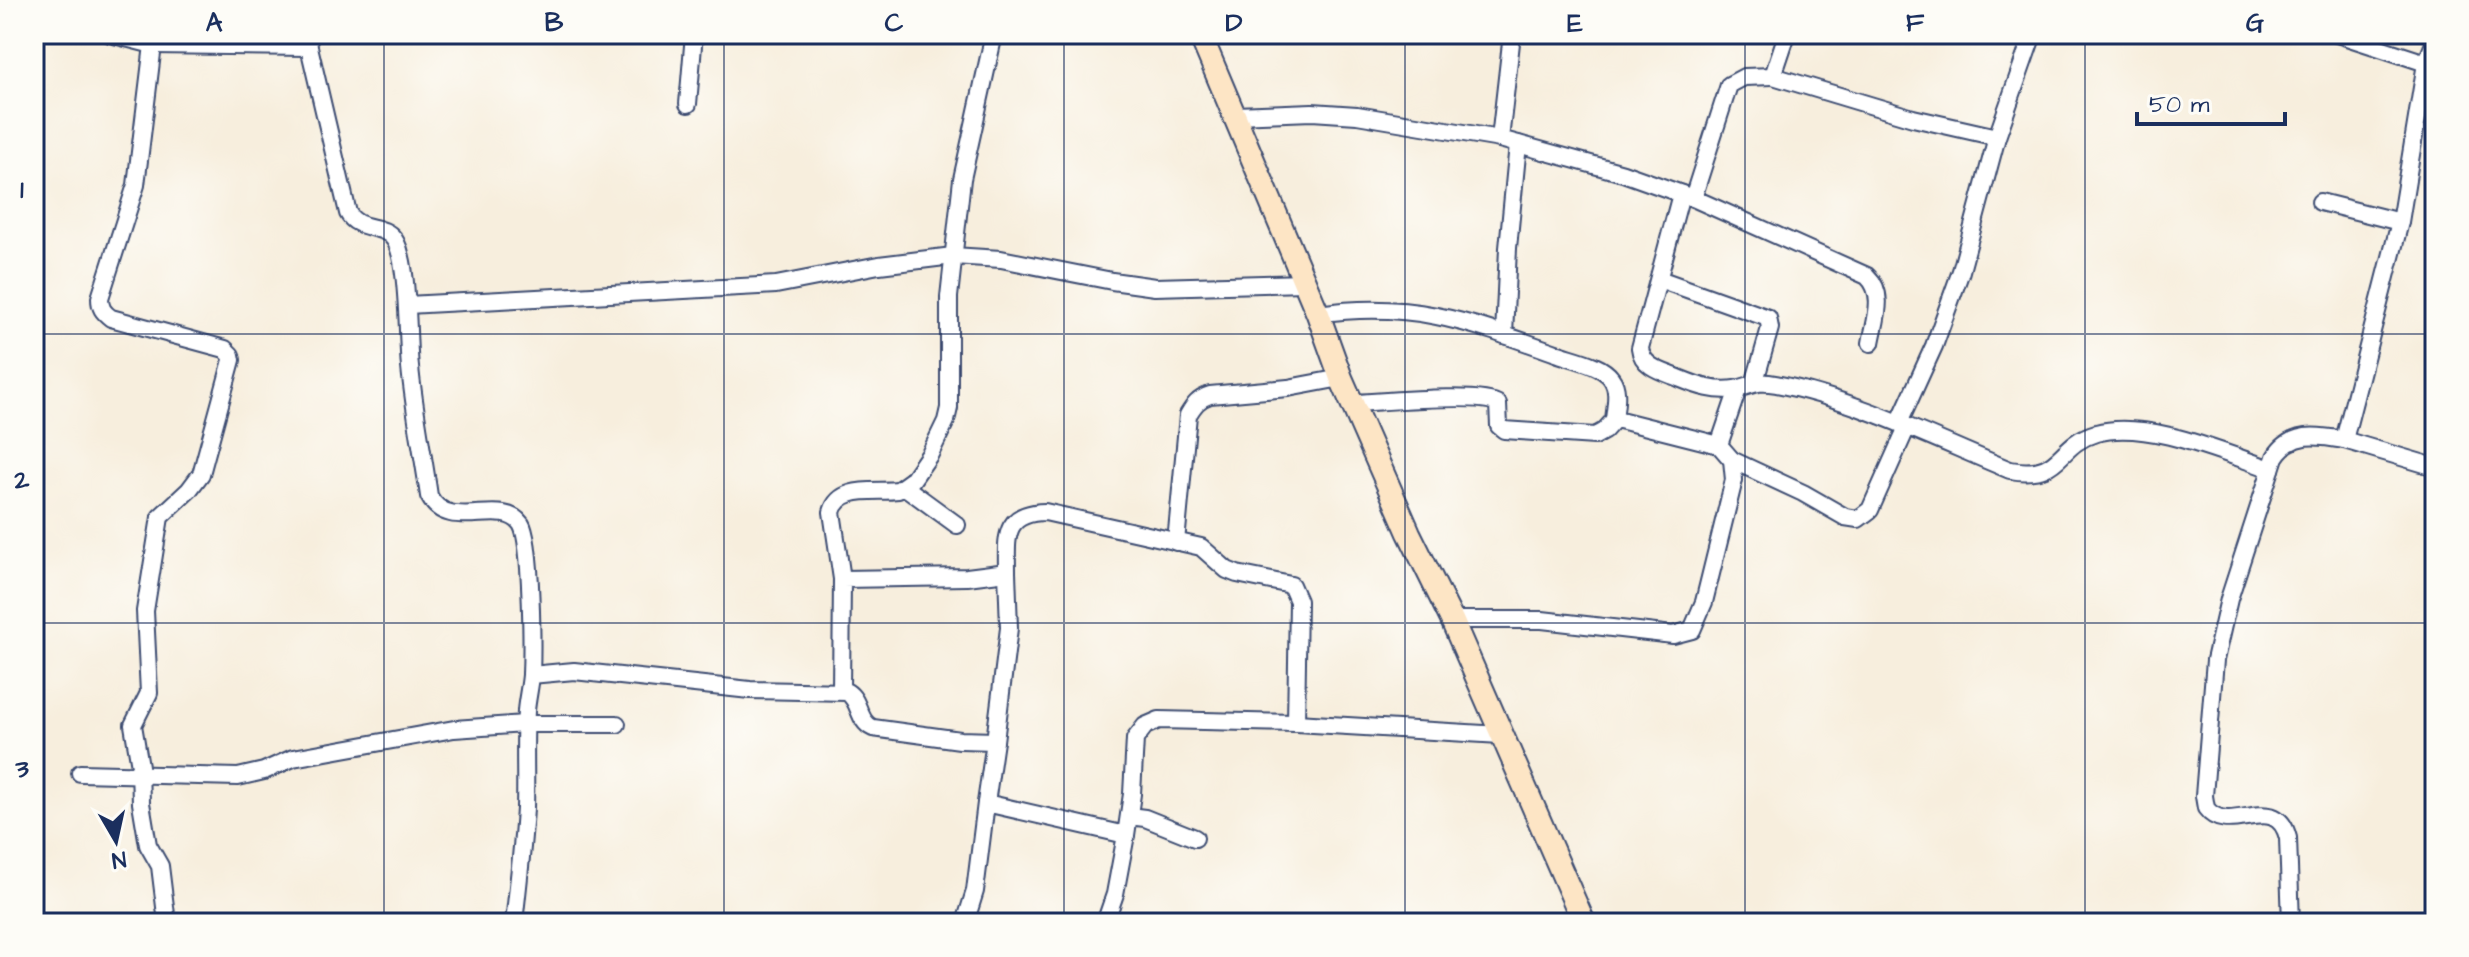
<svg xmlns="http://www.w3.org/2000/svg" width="2469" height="957" font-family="'Architects Daughter',sans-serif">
<rect width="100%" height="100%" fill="#fdfcf7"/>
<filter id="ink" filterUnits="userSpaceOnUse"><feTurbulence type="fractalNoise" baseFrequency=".0125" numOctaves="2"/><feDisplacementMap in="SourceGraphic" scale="16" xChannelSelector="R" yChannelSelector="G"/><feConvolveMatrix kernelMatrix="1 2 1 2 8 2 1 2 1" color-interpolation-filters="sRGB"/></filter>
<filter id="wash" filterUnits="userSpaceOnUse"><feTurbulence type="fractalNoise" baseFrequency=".006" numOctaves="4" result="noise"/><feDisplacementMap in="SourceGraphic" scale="32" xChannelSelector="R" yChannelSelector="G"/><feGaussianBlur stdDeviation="1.8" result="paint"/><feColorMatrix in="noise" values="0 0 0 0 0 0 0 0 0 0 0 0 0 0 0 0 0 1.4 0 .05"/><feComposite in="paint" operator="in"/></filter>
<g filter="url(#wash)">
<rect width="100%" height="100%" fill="#f7eedd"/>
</g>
<g filter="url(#ink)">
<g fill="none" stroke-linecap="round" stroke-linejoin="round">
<defs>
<g id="street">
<path d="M110 34 153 45 308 47"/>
<path d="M306 34 348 213C358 232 383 223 394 239 409 259 407 340 410 367 414 410 423 453 429 496 448 534 502 497 521 524 532 541 532 650 531 675 530 687 527 699 526 711 524 743 526 776 525 808 523 846 518 885 514 923"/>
<path d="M153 45 136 185 100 298C100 308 103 312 111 318L225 349 231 355 232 360 201 474 189 490 160 517 145 611 149 693 133 725 140 766 141 803 148 845 160 866 167 923"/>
<path d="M2426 63 2435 41"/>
<path d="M1773 76 1913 118 1997 137"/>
<path d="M688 104 694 34"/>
<path d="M1235 115 1312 112 1357 115 1500 139 1623 173 1693 198 1867 276C1886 294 1875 320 1871 343"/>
<path d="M1500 139 1512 34"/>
<path d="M1681 194 1640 348C1642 368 1665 372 1681 379 1698 386 1716 392 1735 389 1753 386 1754 380 1776 384 1852 398 1937 440 2010 470 2064 479 2055 445 2096 433 2147 419 2223 453 2271 469"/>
<path d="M1693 198 1729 85 1744 77 1773 76 1787 34"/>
<path d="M2320 202 2400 222"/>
<path d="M1659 279 1768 318 1770 328 1755 381"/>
<path d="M407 305 776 285 879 265 953 256 1001 259 1112 281 1155 287 1304 283"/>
<path d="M1318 314C1412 300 1469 322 1556 353 1572 359 1601 364 1611 378 1620 390 1615 407 1614 420"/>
<path d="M1504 335 1508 248 1518 144"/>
<path d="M1354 403C1379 402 1483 392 1498 404L1499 426 1504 430 1595 436 1604 431 1614 420H1620L1719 445 1738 389"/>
<path d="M1899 423 1934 346 1961 271 1997 137 2033 34"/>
<path d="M2344 440 2435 467"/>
<path d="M1732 460 1803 493 1845 517 1858 519 1870 510 1907 427"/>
<path d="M905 487 957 525"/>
<path d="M1176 542 1188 415C1194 405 1198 399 1210 395L1288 388 1341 378"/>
<path d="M842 579 832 512C840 484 876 493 898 490L912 480 930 454 946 421 949 408V297L962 179 994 34"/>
<path d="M1452 620H1542L1673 635 1692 630 1704 602 1734 480 1732 460 1719 445"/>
<path d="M531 675 574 671 750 690 847 692C861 701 857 721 873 728L960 740 995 741 986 803 1126 835 1132 794 1135 739 1145 726 1159 720 1296 723 1501 735"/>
<path d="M841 691 842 579 967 577 1007 572C1007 539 1002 513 1045 512L1201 547 1227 570 1237 574 1291 585 1298 601 1296 723"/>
<path d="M995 741 1009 628 1007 572"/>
<path d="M80 773 238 777 264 771 293 758 454 729 525 724H617"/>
<path d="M1129 816 1145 818 1195 838"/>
<path d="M965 923 975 891 986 803"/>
<path d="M1105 923 1115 894 1126 835"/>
<path d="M2291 923 2288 838C2276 789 2228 839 2206 808L2204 796 2215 660 2229 599 2275 457C2291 431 2317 435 2344 440L2400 222 2426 63 2337 34"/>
</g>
<path id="secondary" d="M1200 34 1318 314 1341 378 1409 533 1452 620 1584 923"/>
</defs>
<use href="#street" stroke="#3c4c71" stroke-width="20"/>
<use href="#secondary" stroke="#3c4c71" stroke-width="26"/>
<use href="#street" stroke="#fff" stroke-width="16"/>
<use href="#secondary" stroke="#fde5c5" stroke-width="22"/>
</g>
</g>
<path fill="none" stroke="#1b2f5e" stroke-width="2" stroke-opacity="0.55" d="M384 34V923M724 34V923M1064 34V923M1405 34V923M1745 34V923M2085 34V923M34 334H2435M34 623H2435"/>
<rect width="2469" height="957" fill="none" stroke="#fdfcf7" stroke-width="88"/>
<g transform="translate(116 841) rotate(171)" stroke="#fdfcf7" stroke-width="6" paint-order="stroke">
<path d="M0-6L14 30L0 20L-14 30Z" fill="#1b2f5e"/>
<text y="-12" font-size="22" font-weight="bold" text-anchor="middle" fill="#1b2f5e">N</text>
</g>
<path d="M2137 112v12h148v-12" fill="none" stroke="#1b2f5e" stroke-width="4"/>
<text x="2149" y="112" font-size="24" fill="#1b2f5e" stroke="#fdfcf7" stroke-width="6" paint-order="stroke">50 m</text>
<rect x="44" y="44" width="2381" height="869" fill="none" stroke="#1b2f5e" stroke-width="3"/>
<g font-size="26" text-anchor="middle" font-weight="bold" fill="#1b2f5e">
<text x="214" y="31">A</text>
<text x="554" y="31">B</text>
<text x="894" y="31">C</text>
<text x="1234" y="31">D</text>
<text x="1575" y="31">E</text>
<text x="1915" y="31">F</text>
<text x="2255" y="31">G</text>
<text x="22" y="198">1</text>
<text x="22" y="488">2</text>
<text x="22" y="777">3</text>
</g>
</svg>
